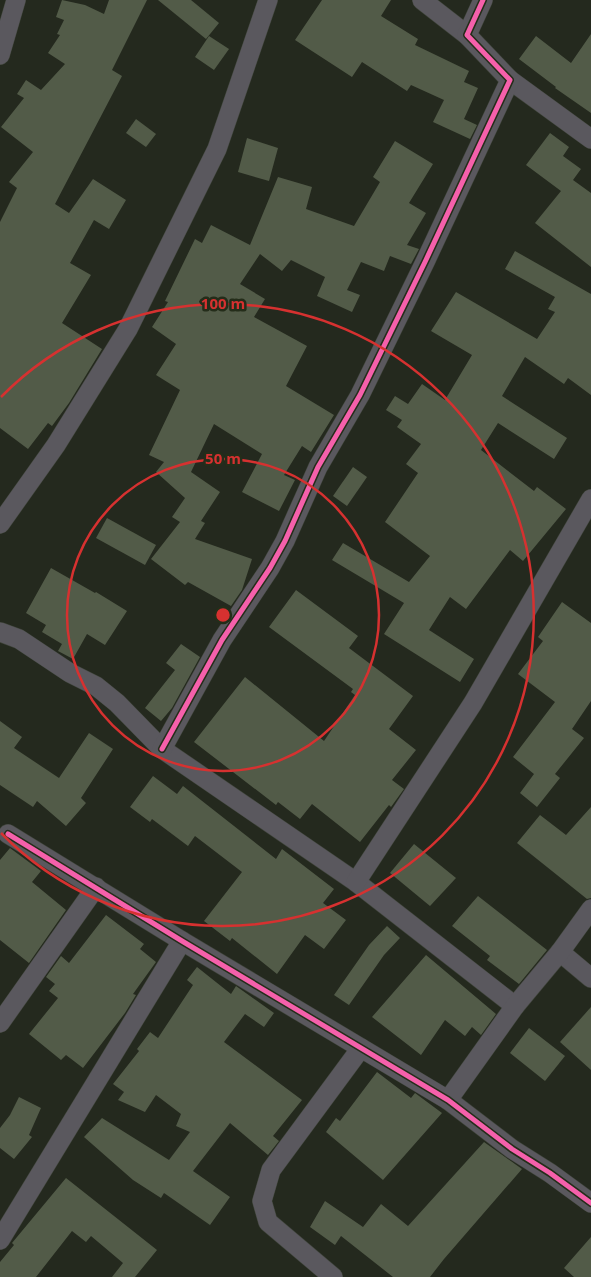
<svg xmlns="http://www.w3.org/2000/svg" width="591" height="1277" font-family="'Open Sans',sans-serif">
<rect width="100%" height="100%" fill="#24291e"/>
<g fill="#525b48">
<path d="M62 0 85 5 104 14 109 0H147L112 70 122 76 55 204 69 213 93 179 126 200 109 229 94 220 70 263 91 275 62 323 102 349 69 403 52 426 48 423 28 449 0 428V222L17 188 9 182 33 152 1 127 24 98 17 94 26 80 41 90 65 64 48 53 60 35 57 34 64 20 56 17Z"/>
<path d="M158 0H191L219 23 206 39Z"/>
<path d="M322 0H391L381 16 418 39 415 45 469 71 464 82 478 88 464 119 477 125 470 139 433 122 444 100 411 85 407 91 362 62 352 77 295 40Z"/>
<path d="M591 34V113L555 88 556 87 519 59 536 36 571 63Z"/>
<path d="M209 36 229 49 214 70 195 57Z"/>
<path d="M136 119 156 134 146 147 126 133Z"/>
<path d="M550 133 569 147 563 156 581 169 573 180 591 193V267L535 223 561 191 526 165Z"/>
<path d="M247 138 278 148 269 181 238 172Z"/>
<path d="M395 141 433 164 409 203 426 213 407 245 419 249 411 264 390 256 384 271 361 262 347 290 360 295 352 312 317 296 325 277 291 260 282 271 260 254 240 284 265 299 254 317 307 346 286 386 334 415 311 452 302 446 284 475 295 480 279 511 242 492 262 454 214 424 191 472 220 492 201 521 205 523 195 539 252 559 242 590 231 606 188 582 185 585 151 559 180 522 172 517 185 498 156 472 164 462 149 455 180 390 156 375 176 344 152 327 168 302 165 301 195 239 202 243 211 225 250 245 278 177 312 187 306 209 354 226 380 182 373 177Z"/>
<path d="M515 251 591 294V395L568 378 564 384 525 357 502 396 567 438 554 459 498 423 481 450 534 491 537 487 566 509 523 561 510 550 466 609 450 597 429 630 474 659 460 682 384 634 404 603 332 560 343 543 409 582 430 556 385 522 418 473 406 464 421 444 397 427 402 420 386 410 395 396 408 404 422 384 445 400 472 355 431 331 456 292 537 339 555 312 548 309 555 297 505 269Z"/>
<path d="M353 467 367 477 347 506 333 496Z"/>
<path d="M107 518 156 545 145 565 96 538Z"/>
<path d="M51 568 95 593 96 592 127 611 105 645 87 634 73 659 58 651 62 644 42 632 46 625 26 613Z"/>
<path d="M296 590 358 636 349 648 413 696 389 729 416 750 392 780 404 789 391 807 389 805 360 842 312 804 300 819 278 802 276 805 194 742 245 677 324 741 355 695 351 692 353 689 269 627Z"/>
<path d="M562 602 591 623V701L572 729 584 738 555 774 560 778 537 807 520 793 534 774 513 757 555 702 518 674 543 641 538 637Z"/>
<path d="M181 644 200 657 172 708 161 721 145 708 175 670 166 663Z"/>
<path d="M0 721 22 737 14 748 59 778 89 733 113 749 81 798 86 803 66 826 37 801 33 807 0 785Z"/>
<path d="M153 776 177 794 183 786 276 859 282 849 334 889 323 903 346 920 324 949 305 935 277 974 232 938 230 941 204 921 242 872 195 836 188 846 152 819 150 822 130 807Z"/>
<path d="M591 807V898L587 899 517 843 540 815 566 835Z"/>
<path d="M414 844 456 878 430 906 390 873Z"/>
<path d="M10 848 41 871 32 882 66 910 29 963 0 940V860Z"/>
<path d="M478 896 547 950 519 984 487 960 490 956 452 926Z"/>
<path d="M106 915 144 944 140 949 156 962 133 994 136 995 125 1013 83 1068 66 1055 61 1060 29 1034 58 998 49 991 55 984 46 977 61 956 69 963Z"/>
<path d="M387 926 400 938 384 955 349 1005 334 995 369 945Z"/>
<path d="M426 955 496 1014 481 1035 472 1027 465 1036 445 1020 421 1055 372 1017Z"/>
<path d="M197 967 231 994 236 986 274 1013 264 1027 245 1014 224 1042 302 1100 273 1136 279 1141 268 1155 230 1123 193 1171 230 1197 210 1225 164 1193 161 1198 133 1180 84 1137 102 1118 169 1160 190 1132 176 1126 181 1114 156 1095 145 1112 118 1100 124 1092 113 1084 139 1051 137 1049 150 1032 158 1038 193 985 187 980Z"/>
<path d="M591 1007V1070L560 1042Z"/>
<path d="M529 1028 565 1056 545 1081 510 1053Z"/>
<path d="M377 1072 411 1098 415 1093 442 1113 383 1180 326 1132 336 1118 340 1121Z"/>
<path d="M19 1097 41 1108 29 1135 32 1137 14 1159 0 1148V1128L10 1115Z"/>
<path d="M484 1142 522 1169 444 1259 430 1277H393L341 1236 335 1245 310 1227 325 1201 363 1227 381 1204 408 1226Z"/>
<path d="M66 1178 157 1250 135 1277H112L123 1263 91 1236 86 1242 72 1231 36 1277H0V1262L14 1245 12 1243Z"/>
<path d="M591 1237V1277H574L564 1268Z"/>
</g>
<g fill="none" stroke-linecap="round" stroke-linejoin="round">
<defs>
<g id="minor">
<path d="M422 0 467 35"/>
<path d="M0 55 16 0"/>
<path d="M510 80 591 139"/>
<path d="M0 524 56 445 128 329 217 149 268 0"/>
<path d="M0 632 19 639 70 673 96 686 117 703 162 749 356 882 515 1006"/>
<path d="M162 749 222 640 270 568 285 541 318 467 360 395 425 262 510 80 467 35 483 0"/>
<path d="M8 834 182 941 448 1100 512 1149 550 1173 591 1203"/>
<path d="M356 882 473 703 591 499"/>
<path d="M560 952 591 978"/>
<path d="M0 1023 96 887"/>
<path d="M448 1100 515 1006 560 952 591 909"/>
<path d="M0 1240 182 941"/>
<path d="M333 1277 268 1222 262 1201 271 1170 361 1048"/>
</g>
</defs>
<use href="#minor" stroke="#3f443a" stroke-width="20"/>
<use href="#minor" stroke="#5a585e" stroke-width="19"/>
<defs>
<g id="cycleway">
<path d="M162 749 222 640 270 568 285 541 318 467 360 395 425 262 510 80 467 35 483 0"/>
<path d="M8 834 182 941 448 1100 512 1149 550 1173 591 1203"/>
</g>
</defs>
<use href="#cycleway" stroke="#242d1a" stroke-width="8"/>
<use href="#cycleway" stroke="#f560ab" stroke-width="5"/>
</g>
<g fill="none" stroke="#d63130" stroke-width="2.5">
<circle cx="223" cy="615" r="156"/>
<path d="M1 397A311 311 0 1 1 1 833"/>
</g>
<circle cx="223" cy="615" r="8" fill="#d63130" stroke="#242d1a" stroke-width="2.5"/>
<g font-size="15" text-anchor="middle" font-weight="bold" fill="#d63130" stroke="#242d1a" stroke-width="5" stroke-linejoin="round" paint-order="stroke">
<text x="223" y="309">100 m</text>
<text x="223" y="464">50 m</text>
</g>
</svg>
